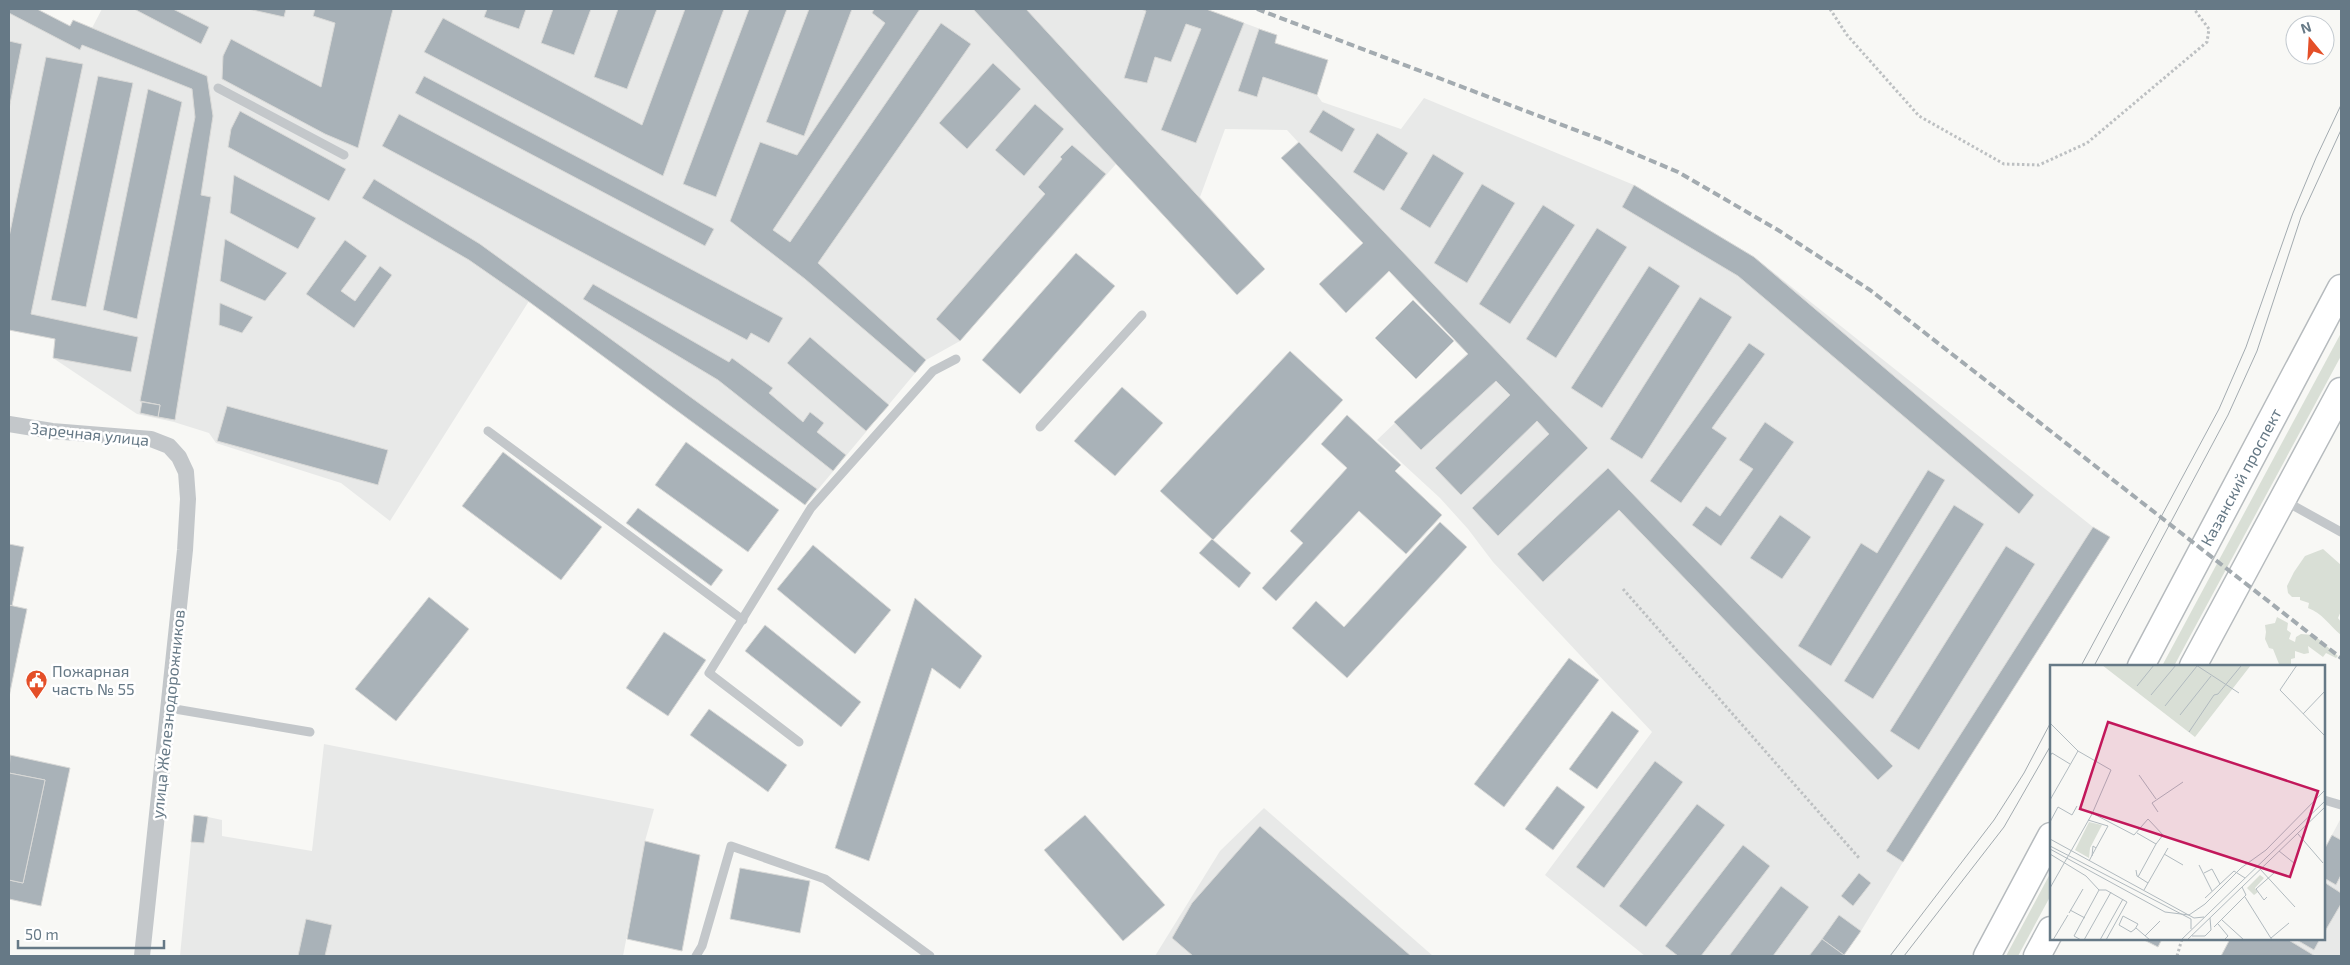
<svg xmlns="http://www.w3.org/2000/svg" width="2350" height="965" font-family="'Exo 2',sans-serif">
<rect width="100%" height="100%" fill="#f8f8f5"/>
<g fill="#e8e9e8">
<path d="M9 9H37L70 26 73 20 92 28 102 9H1206L1277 35 1275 43 1328 60 1317 95 1322 102 1401 129 1424 98 1634 185 1753 256 2093 527 2110 537 1903 862 1861 931 1843 956H1645L1545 875 1652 732 1493 562 1468 529 1440 498 1377 440 1468 353 1390 271 1346 313 1319 284 1363 243 1281 158 1298 142 1287 130 1225 129 1200 197 1265 269 1237 295 1116 164 960 341 926 360 805 505 529 301 390 521 341 483 216 443 209 433 174 422 137 414 53 358 55 339 9 330Z"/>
<path d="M324 744 654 809 645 841 623 956H180L191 842 204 843 208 817 222 820V836L312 851Z"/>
<path d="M1264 808 1433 956H1155L1220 851Z"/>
<path d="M2341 818V956H2315L2287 939H2324V850Z"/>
</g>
<g fill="#d9dfd6">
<path d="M2341 333V356L2174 666H2162Z"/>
<path d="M2323 549 2341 565V611L2338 618 2341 622V635C2330 626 2322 613 2308 608L2309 603 2300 600V597H2292L2288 593 2287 586 2294 572 2305 556Z"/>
<path d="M2277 617 2288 623 2287 630 2291 633 2289 639 2295 642 2296 637 2301 634 2314 635 2338 656 2336 658 2326 653 2323 657 2308 646 2309 653 2304 654 2295 651V658L2291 659V664L2284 666 2279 664 2273 649 2269 648 2265 639 2266 632 2265 625 2275 623Z"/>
<path d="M2051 872V895L2018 956H2006Z"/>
</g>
<g fill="#a9b2b8" stroke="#d9d9d7">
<path d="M9 9H37L70 26 73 20 207 76 213 116 201 195 211 197 175 420 158 417 160 405 140 401 195 117 192 89 82 45 80 50 9 13Z"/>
<path d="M134 9H173L209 27 201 44Z"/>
<path d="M248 9H286L284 17Z"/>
<path d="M315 9H393L358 148 325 134 222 79 223 56 231 39 321 87 335 23 313 16Z"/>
<path d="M487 9H526L519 29 484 17Z"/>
<path d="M553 9H591L574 55 541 43Z"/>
<path d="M618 9H657L627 89 594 77Z"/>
<path d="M685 9H724L663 176 424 52 443 18 642 125Z"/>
<path d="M749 9H787L716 197 683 184Z"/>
<path d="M809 9H852L804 136 766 122Z"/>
<path d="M874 9H920L773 230 790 242 941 23 971 44 818 263 926 360 915 373 805 279 730 221 760 142 797 155 885 23 872 13Z"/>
<path d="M973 9H1026L1265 269 1237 295Z"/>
<path d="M1141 9H1206L1244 23 1196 143 1161 130 1201 29 1186 24 1171 62 1155 57 1147 83 1124 78 1146 11Z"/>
<path d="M1259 29 1277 35 1275 43 1328 60 1317 95 1263 77 1257 97 1238 91Z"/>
<path d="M9 41 22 44 9 109Z"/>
<path d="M46 57 83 64 31 314 138 337 131 372 53 358 55 339 9 330V237Z"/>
<path d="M993 63 1021 89 967 149 939 123Z"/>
<path d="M98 76 133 83 86 307 51 300Z"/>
<path d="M424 76 714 229 705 246 415 93Z"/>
<path d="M148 89 182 102 137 319 103 310Z"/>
<path d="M1035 104 1064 129 1024 176 995 150Z"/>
<path d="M1323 110 1355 129 1342 152 1309 132Z"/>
<path d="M240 111 346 169 329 201 228 147 231 129Z"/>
<path d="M399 114 783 318 769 343 751 333 747 340 382 146Z"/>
<path d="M1377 133 1408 153 1384 191 1353 172Z"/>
<path d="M1299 142 1588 448 1498 536 1472 508 1549 434 1537 421 1461 495 1435 468 1510 395 1496 381 1421 450 1394 422 1468 354 1389 271 1346 313 1319 284 1363 243 1281 158Z"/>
<path d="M1072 145 1106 174 960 341 936 319 1045 194 1038 187 1062 159 1060 157Z"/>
<path d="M1433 154 1464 173 1430 228 1400 209Z"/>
<path d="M234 175 316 218 298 249 230 213Z"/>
<path d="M374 179 480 244 817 489 805 505 528 301 469 260 362 198Z"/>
<path d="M1482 184 1515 203 1467 283 1434 263Z"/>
<path d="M1634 185 1754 257 2034 495 2019 514 1738 276 1622 207Z"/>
<path d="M1543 205 1575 225 1510 324 1479 304Z"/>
<path d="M1597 228 1627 247 1556 358 1526 339Z"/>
<path d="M225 239 287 273 265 301 220 281Z"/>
<path d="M345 240 367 256 341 291 355 301 380 266 392 275 354 328 306 294Z"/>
<path d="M1076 253 1115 286 1020 394 982 360Z"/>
<path d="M1649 266 1680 286 1602 408 1571 388Z"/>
<path d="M593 284 729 362 732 358 773 388 769 393 803 422 810 412 824 423 817 432 846 455 833 471 718 380 583 299Z"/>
<path d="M1700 297 1732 317 1642 459 1610 439Z"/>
<path d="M1413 300 1454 341 1416 379 1375 338Z"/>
<path d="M220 303 253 317 242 333 219 325Z"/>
<path d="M810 337 889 405 866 431 787 363Z"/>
<path d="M1749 343 1765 354 1712 428 1727 438 1681 503 1650 481Z"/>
<path d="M1290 351 1343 400 1213 540 1160 491Z"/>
<path d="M1122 387 1163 423 1115 476 1074 441Z"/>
<path d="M142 402 160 405 158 417 140 413Z"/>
<path d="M227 406 388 450 378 485 217 441Z"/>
<path d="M1347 415 1401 465 1395 471 1442 515 1406 554 1359 511 1276 601 1262 588 1303 543 1290 531 1347 468 1321 444Z"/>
<path d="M1765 422 1794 442 1721 546 1692 525 1706 506 1720 516 1753 469 1739 460Z"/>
<path d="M686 442 779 510 748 552 655 485Z"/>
<path d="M503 452 602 527 561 580 462 506Z"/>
<path d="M1608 468 1893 766 1878 780 1619 510 1543 582 1517 554Z"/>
<path d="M1928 470 1945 480 1831 666 1798 646 1861 543 1877 553Z"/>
<path d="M1954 505 1984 524 1873 699 1844 681Z"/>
<path d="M638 508 723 570 711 586 626 523Z"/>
<path d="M1780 515 1811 537 1782 579 1750 558Z"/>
<path d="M1440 522 1467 547 1347 678 1292 628 1316 601 1344 627Z"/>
<path d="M2093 527 2110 537 1903 862 1886 851Z"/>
<path d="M1212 539 1251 573 1239 588 1199 553Z"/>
<path d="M9 544 24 547 12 606 9 605Z"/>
<path d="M813 545 891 610 855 654 777 589Z"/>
<path d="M2006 546 2035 564 1919 750 1890 731Z"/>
<path d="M429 597 469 629 396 721 355 689Z"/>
<path d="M915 598 982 656 960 689 932 668 869 861 835 848Z"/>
<path d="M9 605 27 609 9 697Z"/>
<path d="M765 625 861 702 841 727 745 651Z"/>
<path d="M664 632 706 660 668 716 626 688Z"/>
<path d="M1569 658 1599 680 1504 807 1474 784Z"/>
<path d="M709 709 787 765 768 792 690 735Z"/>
<path d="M1612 711 1639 731 1597 789 1569 769Z"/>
<path d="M10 755 70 768 41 906 9 899V880L23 883 45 780 9 773Z"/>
<path d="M1655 761 1683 782 1604 888 1576 867Z"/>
<path d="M9 773 45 780 23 883 9 880Z"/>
<path d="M1557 786 1585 807 1553 850 1525 829Z"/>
<path d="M1697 804 1725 825 1646 927 1619 906Z"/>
<path d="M194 815 208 817 204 843 191 842Z"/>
<path d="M1085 815 1165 905 1123 941 1044 850Z"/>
<path d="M1260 826 1411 956H1193L1172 938 1192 903Z"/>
<path d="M2332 835 2341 840V875L2336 885 2324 878V850Z"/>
<path d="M645 841 700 855 682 951 627 939Z"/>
<path d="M1743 845 1770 866 1701 956H1678L1665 946Z"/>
<path d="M740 868 810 881 800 933 730 919Z"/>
<path d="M1859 873 1871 883 1853 906 1841 896Z"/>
<path d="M2324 882 2341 893V904L2324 933Z"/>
<path d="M1781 886 1809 907 1773 956H1729Z"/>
<path d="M1839 915 1861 931 1844 955 1822 939Z"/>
<path d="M306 919 332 925 325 956H298Z"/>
<path d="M1822 939 1844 955 1843 956H1809Z"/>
<path d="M2142 939H2162L2158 947Z"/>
<path d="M2230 939H2287L2315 956H2221Z"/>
<path d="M2295 939H2320L2314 950Z"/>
</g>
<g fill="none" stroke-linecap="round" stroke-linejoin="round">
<defs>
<g id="primary">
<path d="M2141 666 2341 288"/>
<path d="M2193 666 2341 391"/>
<path d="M1987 956 2051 836"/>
<path d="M2037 956 2051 930"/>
</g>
</defs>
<use href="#primary" stroke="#b6bbbe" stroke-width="29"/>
<g stroke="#bdc0c2" stroke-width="3" stroke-dasharray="2.5 2.5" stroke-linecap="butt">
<path d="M1830 9 1847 35 1919 116 2004 164 2039 165 2087 143 2207 42 2209 29 2194 9"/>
<path d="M1623 589 1859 858"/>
<path d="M2177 956 2182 939"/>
</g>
<g stroke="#c3c7ca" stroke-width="9">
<path d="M218 88 344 155"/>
<path d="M1040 427 1142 315"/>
<path d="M488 431 743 620"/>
<path d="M2285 501 2341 532"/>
<path d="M169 708 310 732"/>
<path d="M799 742 709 673 811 508 933 371 956 359"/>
<path d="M2324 800 2341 805"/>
<path d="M696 956 702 946 731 846 825 879 930 956"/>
</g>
<path stroke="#c3c7ca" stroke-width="16" d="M9 424 52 431 151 439 169 446 179 457 186 472 188 499 185 550 142 956"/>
<use href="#primary" stroke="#fff" stroke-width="26"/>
<g stroke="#a3abb0" stroke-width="1">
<path d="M2081 666 2219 409 2246 347 2293 213 2316 158 2341 105"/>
<path d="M2094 666 2228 415 2257 351 2301 217 2341 130"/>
<path d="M1890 956 1994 820 2024 773 2051 722"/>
<path d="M1904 956 2004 827 2051 745"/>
</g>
<path stroke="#a3abb0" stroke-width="4" stroke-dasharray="8 4" stroke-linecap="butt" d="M1257 9 1602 140 1678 172 1778 230 1870 290 2341 658"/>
</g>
<defs>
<symbol id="civic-pin" viewBox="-11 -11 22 30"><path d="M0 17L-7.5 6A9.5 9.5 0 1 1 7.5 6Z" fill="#e44f28" stroke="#fff"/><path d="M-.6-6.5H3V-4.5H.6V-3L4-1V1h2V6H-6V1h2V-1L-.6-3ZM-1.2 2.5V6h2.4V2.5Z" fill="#fff"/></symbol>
</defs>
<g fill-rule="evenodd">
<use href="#civic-pin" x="24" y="668" width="25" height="34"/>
</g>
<g text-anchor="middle" stroke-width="5" stroke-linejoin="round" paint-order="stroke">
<g font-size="16" fill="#667986" stroke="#fff">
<text transform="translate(90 434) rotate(6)" y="6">Заречная улица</text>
<text transform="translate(2241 477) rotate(-62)" y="6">Казанский проспект</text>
<text transform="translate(168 714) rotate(-84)" y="6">улица Железнодорожников</text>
</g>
<g font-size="16" fill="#667986" stroke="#fff" text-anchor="start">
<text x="52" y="677">Пожарная<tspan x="52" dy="18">часть № 55</tspan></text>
</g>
</g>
<g transform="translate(2050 665)">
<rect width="275" height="275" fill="#f8f8f5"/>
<path d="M52 0H201L145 72ZM39 157 52 160 40 183 39 193 25 185ZM210 210 214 213 205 223 208 227 204 230 197 223Z" fill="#d9dfd6"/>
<path fill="none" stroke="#b1babf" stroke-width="1" d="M146 0 189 28M247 0 230 25 275 71M87 21 104 0M101 30 126 0M115 41 147 1M253 49 275 26M130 50 161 11M0 58 28 86 61 105 42 149 0 223M139 67 164 30 168 29 191 1M0 91 2 88 20 99M89 110 106 134M0 135 28 86M108 147 102 138 133 117M42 148 84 170 98 154 113 170 106 179M38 155 58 161 46 183M0 157 8 142 22 150 27 141M87 168 106 179 88 212M248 169 273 198M0 174 144 253 154 252M0 181 141 254V264M0 184 115 247 139 250 155 239 191 203 216 185 275 125M229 186 244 198M0 189 36 211 49 225M114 189 133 200M39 196 46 183 43 181 42 191M149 200 162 226M210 204 245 242M86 205 87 211 98 218M154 208 162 204 170 219M49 225H56L77 237 56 275M94 225 118 183M195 232 222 275M217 232 214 235 206 224 224 208M155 233 184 206 195 213M20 245 35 253M19 248 33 224M73 251 88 259 85 264 81 267 69 260ZM172 255 194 275M168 259 178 271 174 275M164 262 196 230 192 222M86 263 100 275M95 271 110 256M142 271H155L161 265 160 253M221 273 239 258M3 275 18 250M31 275 24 271 49 225M34 275 61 227M50 275 73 234M131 275 275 136M137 275 275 142"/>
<path fill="#c2185b" fill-opacity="0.15" stroke="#c2185b" stroke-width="2.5" d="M58 57 268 126 240 212 30 144Z"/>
<rect width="275" height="275" fill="none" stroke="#667986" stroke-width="2.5"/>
</g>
<rect width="2350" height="965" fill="none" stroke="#667986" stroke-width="20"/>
<g transform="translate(2310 40) rotate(342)"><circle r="24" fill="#ffffff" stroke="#c2c9cf"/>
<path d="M0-4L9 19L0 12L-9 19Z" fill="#e44f28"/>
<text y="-8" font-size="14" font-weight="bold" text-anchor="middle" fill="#667986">N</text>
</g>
<path d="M18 940v8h146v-8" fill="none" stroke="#667986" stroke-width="2.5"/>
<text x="25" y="940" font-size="15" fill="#667986" stroke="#ffffff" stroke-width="4" paint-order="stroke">50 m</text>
</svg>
